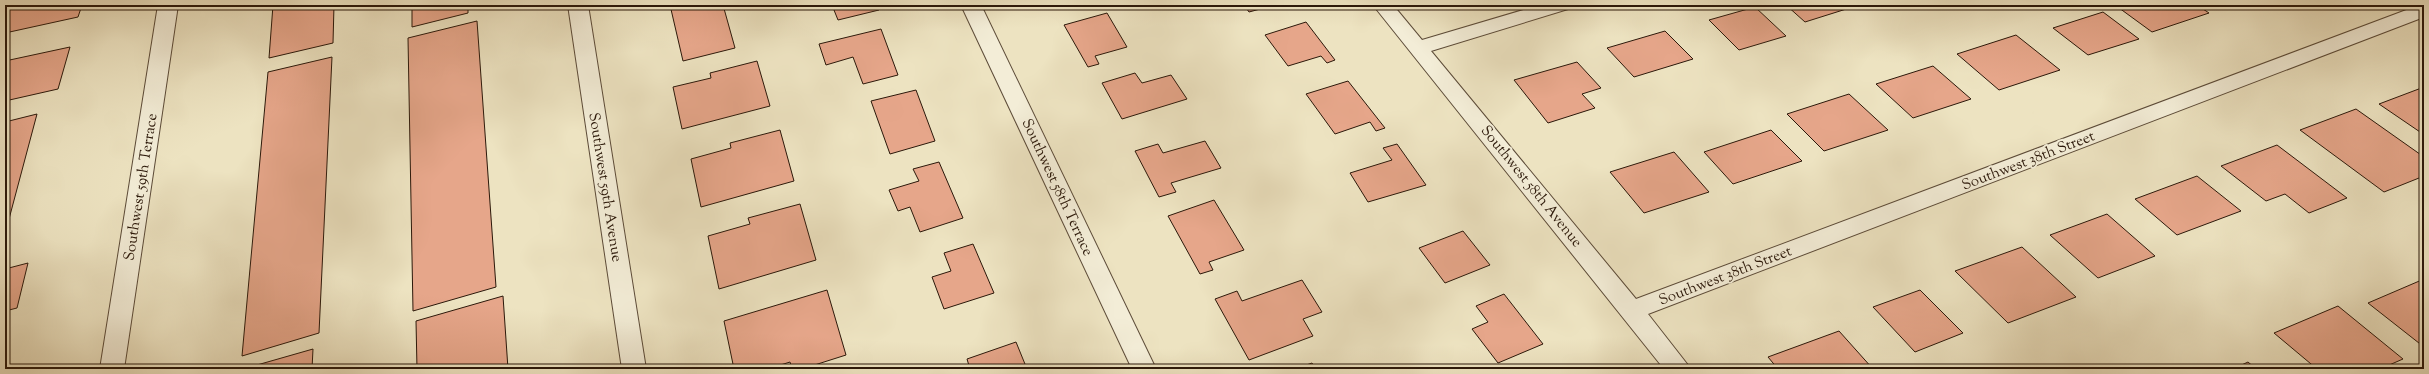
<svg xmlns="http://www.w3.org/2000/svg" width="2429" height="374" font-family="'Sorts Mill Goudy',serif">
<rect width="100%" height="100%" fill="#ede3c1"/>
<filter id="stains"><feTurbulence type="fractalNoise" baseFrequency=".005" numOctaves="4"/><feColorMatrix values="0 0 0 0 .2 0 0 0 0 .09 0 0 0 0 .02 0 0 0 .5 -.17"/></filter>
<radialGradient id="worn" r=".72"><stop offset=".6" stop-color="#630" stop-opacity="0"/><stop offset="1" stop-color="#630" stop-opacity=".3"/></radialGradient>
<g fill="#e6a68a" stroke="#2b180a">
<path d="M5 5H82L78 17 5 33Z"/>
<path d="M273 5H334L333 43 269 58Z"/>
<path d="M412 5H468V13L412 27Z"/>
<path d="M670 5H723L735 48 683 61Z"/>
<path d="M832 5H877L879 10 838 20Z"/>
<path d="M1244 5H1275L1249 12Z"/>
<path d="M1786 5H1859L1805 22Z"/>
<path d="M2115 5H2197L2209 13 2152 32Z"/>
<path d="M1755 7 1786 36 1739 50 1709 20Z"/>
<path d="M2103 12 2139 39 2088 55 2053 28Z"/>
<path d="M1107 13 1127 47 1095 56 1099 64 1088 67 1064 25Z"/>
<path d="M477 21 496 287 413 311 408 38Z"/>
<path d="M1306 22 1335 60 1327 63 1321 56 1288 66 1265 35Z"/>
<path d="M881 29 898 75 863 84 853 57 826 65 819 44Z"/>
<path d="M1665 31 1693 59 1634 77 1607 48Z"/>
<path d="M2016 35 2060 70 1999 90 1957 54Z"/>
<path d="M70 47 58 89 5 101V61Z"/>
<path d="M332 57 319 333 242 356 268 72Z"/>
<path d="M757 61 770 106 682 129 673 87 711 78 710 73Z"/>
<path d="M1577 62 1601 88 1582 94 1595 108 1548 123 1514 80Z"/>
<path d="M1933 66 1971 99 1913 118 1876 84Z"/>
<path d="M1135 73 1142 83 1171 75 1187 99 1122 119 1102 83Z"/>
<path d="M1348 81 1385 128 1376 131 1370 122 1335 134 1306 94Z"/>
<path d="M2424 87 2423 134 2379 104Z"/>
<path d="M916 90 935 141 890 154 871 101Z"/>
<path d="M1849 94 1888 130 1824 151 1787 114Z"/>
<path d="M2356 109 2424 157V176L2384 192 2300 130Z"/>
<path d="M37 114 5 234V235V122Z"/>
<path d="M780 130 794 181 701 207 691 159 731 148 730 143Z"/>
<path d="M1771 130 1802 161 1733 184 1704 152Z"/>
<path d="M1205 141 1221 168 1171 183 1176 192 1159 197 1135 151 1158 144 1163 153Z"/>
<path d="M1397 144 1426 185 1368 202 1350 173 1392 160 1383 148Z"/>
<path d="M2277 145 2347 198 2309 213 2285 194 2266 201 2221 166Z"/>
<path d="M1674 152 1709 192 1644 213 1610 172Z"/>
<path d="M939 162 963 218 920 232 910 207 898 211 889 190 919 181 913 169Z"/>
<path d="M2197 176 2241 211 2177 235 2135 199Z"/>
<path d="M1214 200 1244 250 1209 262 1213 270 1200 274 1168 216Z"/>
<path d="M800 204 816 260 719 289 708 236 750 224 748 218Z"/>
<path d="M2107 214 2155 256 2098 278 2050 235Z"/>
<path d="M1463 231 1490 265 1445 283 1419 248Z"/>
<path d="M973 244 994 293 944 309 932 277 951 271 944 253Z"/>
<path d="M2022 247 2076 297 2008 323 1955 271Z"/>
<path d="M28 263 17 308 5 311V269Z"/>
<path d="M2424 279V347L2368 303Z"/>
<path d="M1302 280 1322 312 1303 319 1313 336 1249 360 1215 299 1237 291 1242 301Z"/>
<path d="M827 290 846 355 802 369H792L790 362 768 369H734L724 321Z"/>
<path d="M1920 290 1963 333 1915 352 1873 307Z"/>
<path d="M1504 294 1543 344 1498 363 1472 329 1488 322 1476 306Z"/>
<path d="M503 296 508 369H417L416 321Z"/>
<path d="M2338 306 2403 359 2380 369H2317L2274 333Z"/>
<path d="M1839 331 1873 369H1778L1768 357Z"/>
<path d="M1016 342 1027 369H970L967 359Z"/>
<path d="M313 349 312 369H243Z"/>
<path d="M2248 362 2256 369H2233Z"/>
<path d="M1312 363 1316 369H1295Z"/>
</g>
<g fill="none" stroke-linecap="round" stroke-linejoin="round">
<defs>
<g id="street">
<path d="M158 5H178L124 369H100Z"/>
<path d="M568 5H588L646 369H622Z"/>
<path d="M961 5H981L1156 369H1132Z"/>
<path d="M1373 5H1393L1422 40 1540 5H1571L1568 9 1431 51 1636 299 2417 6 2424 5V17L1648 314 1691 369H1664Z"/>
</g>
</defs>
<use href="#street" stroke="#5c4b38" stroke-width="2"/>
<use href="#street" fill="#f3edd7" fill-rule="evenodd"/>
</g>
<g text-anchor="middle" stroke-width="4" stroke-linejoin="round" paint-order="stroke">
<g font-size="15" fill="#2b180a" stroke="#f3edd7">
<text transform="translate(2028 160) rotate(-21)" y="5">Southwest 38th Street</text>
<text transform="translate(1532 186) rotate(51)" y="5">Southwest 58th Avenue</text>
<text transform="translate(140 187) rotate(-81)" y="5">Southwest 59th Terrace</text>
<text transform="translate(606 187) rotate(81)" y="5">Southwest 59th Avenue</text>
<text transform="translate(1058 187) rotate(65)" y="5">Southwest 58th Terrace</text>
<text transform="translate(1725 275) rotate(-21)" y="5">Southwest 38th Street</text>
</g>
</g>
<rect width="2429" height="374" fill="none" stroke="#ede3c1" stroke-width="20"/>
<rect x="6" y="6" width="2417" height="362" fill="none" stroke="#2b180a" stroke-width="2"/>
<rect x="10" y="10" width="2409" height="354" fill="none" stroke="#2b180a"/>
<rect width="100%" height="100%" filter="url(#stains)"/>
<rect width="100%" height="100%" fill="url(#worn)"/>
</svg>
